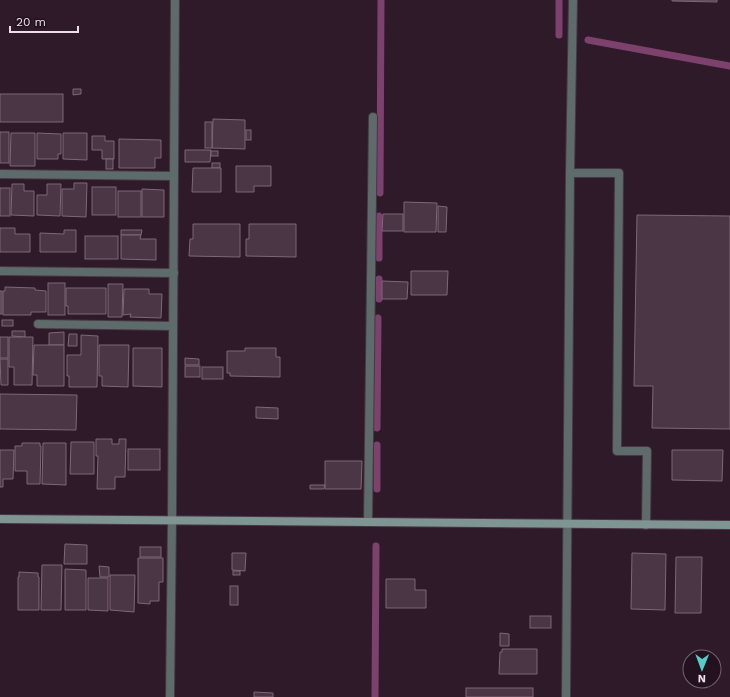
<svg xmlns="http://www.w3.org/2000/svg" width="730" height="697" font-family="'Work Sans',sans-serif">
<rect width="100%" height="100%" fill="#2e1a29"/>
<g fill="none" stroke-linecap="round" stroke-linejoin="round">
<g stroke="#7d416e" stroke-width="7">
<path d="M559 35V0"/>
<path d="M588 40 730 66"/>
<path d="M380 193 381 0"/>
<path d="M379 258V216"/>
<path d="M379 299V279"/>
<path d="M377 428 378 318"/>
<path d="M377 489V445"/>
<path d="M375 697 376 546"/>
</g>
</g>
<g fill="#4b3645" stroke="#7f6778">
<path d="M672 0H717V2L672 1Z"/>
<path d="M73 89H81V94L73 95Z"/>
<rect x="0" y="94" width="63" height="28"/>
<path d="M213 119 245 120V149L212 148Z"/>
<rect x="205" y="122" width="7" height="26"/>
<rect x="246" y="130" width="5" height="10"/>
<rect x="0" y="132" width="9" height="31"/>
<path d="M11 133H35V166H10Z"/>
<path d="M37 133 61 134V154H58V159H37Z"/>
<path d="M63 133H87V160L63 159Z"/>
<path d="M92 136H105V141H114V159H102V150H92Z"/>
<path d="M119 139 161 140V158H155V168H119Z"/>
<path d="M185 150H211L210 162H185Z"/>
<rect x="211" y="151" width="7" height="5"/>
<rect x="106" y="159" width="7" height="10"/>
<rect x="212" y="163" width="8" height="5"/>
<path d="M236 166H271V186H254V192H236Z"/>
<path d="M193 168H221V192H192Z"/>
<path d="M74 183H87L86 217 62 216V189H74Z"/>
<path d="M12 184H24V191H34V216L11 215Z"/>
<path d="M47 184H61L60 216 37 215V195H47Z"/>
<rect x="92" y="187" width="24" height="28"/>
<rect x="0" y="188" width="10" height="28"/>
<path d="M142 189 164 190V217H142Z"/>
<rect x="118" y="191" width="23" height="26"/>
<path d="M404 202 437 203 436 232H404Z"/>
<path d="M438 206 447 207 446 232H438Z"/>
<path d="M383 214H403V231H382Z"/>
<path d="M637 215 730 216V429L652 428 653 386H634Z"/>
<path d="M193 224H240V257L189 256 190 239H193Z"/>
<path d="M249 224H296V257L246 256V239H249Z"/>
<path d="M0 228H15V234H30V252H0Z"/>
<path d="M64 230H76V252H40V233L64 234Z"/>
<path d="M121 230H142L141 235H121Z"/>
<path d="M121 235H141L140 239H156V260L121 259Z"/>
<rect x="85" y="236" width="33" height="23"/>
<path d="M411 271H448L447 295H411Z"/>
<path d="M382 281 408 282 407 299H382Z"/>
<rect x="48" y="283" width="17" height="32"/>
<path d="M108 284H123L122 317H108Z"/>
<path d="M5 287 35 288V290L46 291V312H31V315H3V291H5Z"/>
<path d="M66 288H106V314H68V306H66Z"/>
<path d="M124 289H149V294H162L161 318 130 317 131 314 123 315Z"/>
<rect x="0" y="291" width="2" height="23"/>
<rect x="2" y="320" width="11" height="6"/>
<path d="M12 331H25V337L12 336Z"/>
<path d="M64 332V345H49V333Z"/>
<path d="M69 334H77V346H68Z"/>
<path d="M81 335 98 336 97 387H69V376H67V355H81Z"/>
<rect x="0" y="337" width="8" height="21"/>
<path d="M9 337H33L32 385H14V367H9Z"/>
<path d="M34 345H64V386H37V375H33Z"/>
<path d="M99 345H129L128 387 102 386V376H99Z"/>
<path d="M133 348H162V387L133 386Z"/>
<path d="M245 348H276V357H280V377L230 376V373H227V351H245Z"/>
<path d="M185 358 199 359V365H185Z"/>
<path d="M0 359H8V385H1Z"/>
<rect x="185" y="366" width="15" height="11"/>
<rect x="202" y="367" width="21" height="12"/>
<path d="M0 394 77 395 76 430 0 429Z"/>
<path d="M256 407 278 408V419L256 418Z"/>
<path d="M96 439H112V444H119V439H126L125 477H115V489H97L98 456H96Z"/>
<path d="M71 442H94V474H70Z"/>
<path d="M22 443H40V446H41L40 484H27V471H15V446H22Z"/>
<path d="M43 443H66V485L42 484Z"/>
<rect x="128" y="449" width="32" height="21"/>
<path d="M0 450H14L13 479H3V487H0Z"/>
<path d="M672 450H723L722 481 672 480Z"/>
<path d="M325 461H362L361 489H325Z"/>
<path d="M310 485H325L324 489H310Z"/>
<path d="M65 544 87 545V564H64Z"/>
<rect x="140" y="547" width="21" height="10"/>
<path d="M232 553H246L245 571 232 570Z"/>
<path d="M632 553 666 554 665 610 631 609Z"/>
<path d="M676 557H702L701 613H675Z"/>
<path d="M138 558H163V582H159V601H150V604L138 603Z"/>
<path d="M42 565H62L61 610H41Z"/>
<path d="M99 566 109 567V577H100Z"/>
<path d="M65 569 86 570V610H65Z"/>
<rect x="233" y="571" width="7" height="4"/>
<path d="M19 572 38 573V577H39V610H18V577H19Z"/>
<path d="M110 575H135L134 612 110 610Z"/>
<path d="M88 578H108V611L88 610Z"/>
<path d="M386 579H415V590H426V608H386Z"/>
<rect x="230" y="586" width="8" height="19"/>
<rect x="530" y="616" width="21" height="12"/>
<path d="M500 633 509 634V646H500Z"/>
<path d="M502 649H537V674H499L500 652H502Z"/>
<rect x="466" y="688" width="67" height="9"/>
<path d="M254 692 273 693V697H254Z"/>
</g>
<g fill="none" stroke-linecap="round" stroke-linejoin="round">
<defs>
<g id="lane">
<path d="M570 173H619L617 451H647L646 525"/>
<path d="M38 324 173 326"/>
</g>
<g id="street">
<path d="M0 174 174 176"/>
<path d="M0 271 174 273"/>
<path d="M368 522 373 117"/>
<path d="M170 697 172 520 175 0"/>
<path d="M566 697 570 173 573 0"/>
</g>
<path id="secondary" d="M0 519 730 525"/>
</defs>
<use href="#lane" stroke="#493644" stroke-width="10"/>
<use href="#street" stroke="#493644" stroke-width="10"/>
<use href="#secondary" stroke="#493644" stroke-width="10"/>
<use href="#lane" stroke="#5d6b6a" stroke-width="8"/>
<use href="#street" stroke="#5d6b6a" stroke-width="8"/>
<use href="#secondary" stroke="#7e9593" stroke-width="8"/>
</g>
<g transform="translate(702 669) rotate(181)"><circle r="19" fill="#24111f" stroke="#74636f"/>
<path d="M0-3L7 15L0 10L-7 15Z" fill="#55cdc6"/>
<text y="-6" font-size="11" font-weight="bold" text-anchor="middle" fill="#eddfe8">N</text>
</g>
<path d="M10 26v6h68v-6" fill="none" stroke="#eddfe8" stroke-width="2"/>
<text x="16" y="26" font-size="12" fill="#eddfe8" stroke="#24111f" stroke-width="3" paint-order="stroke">20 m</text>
</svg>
